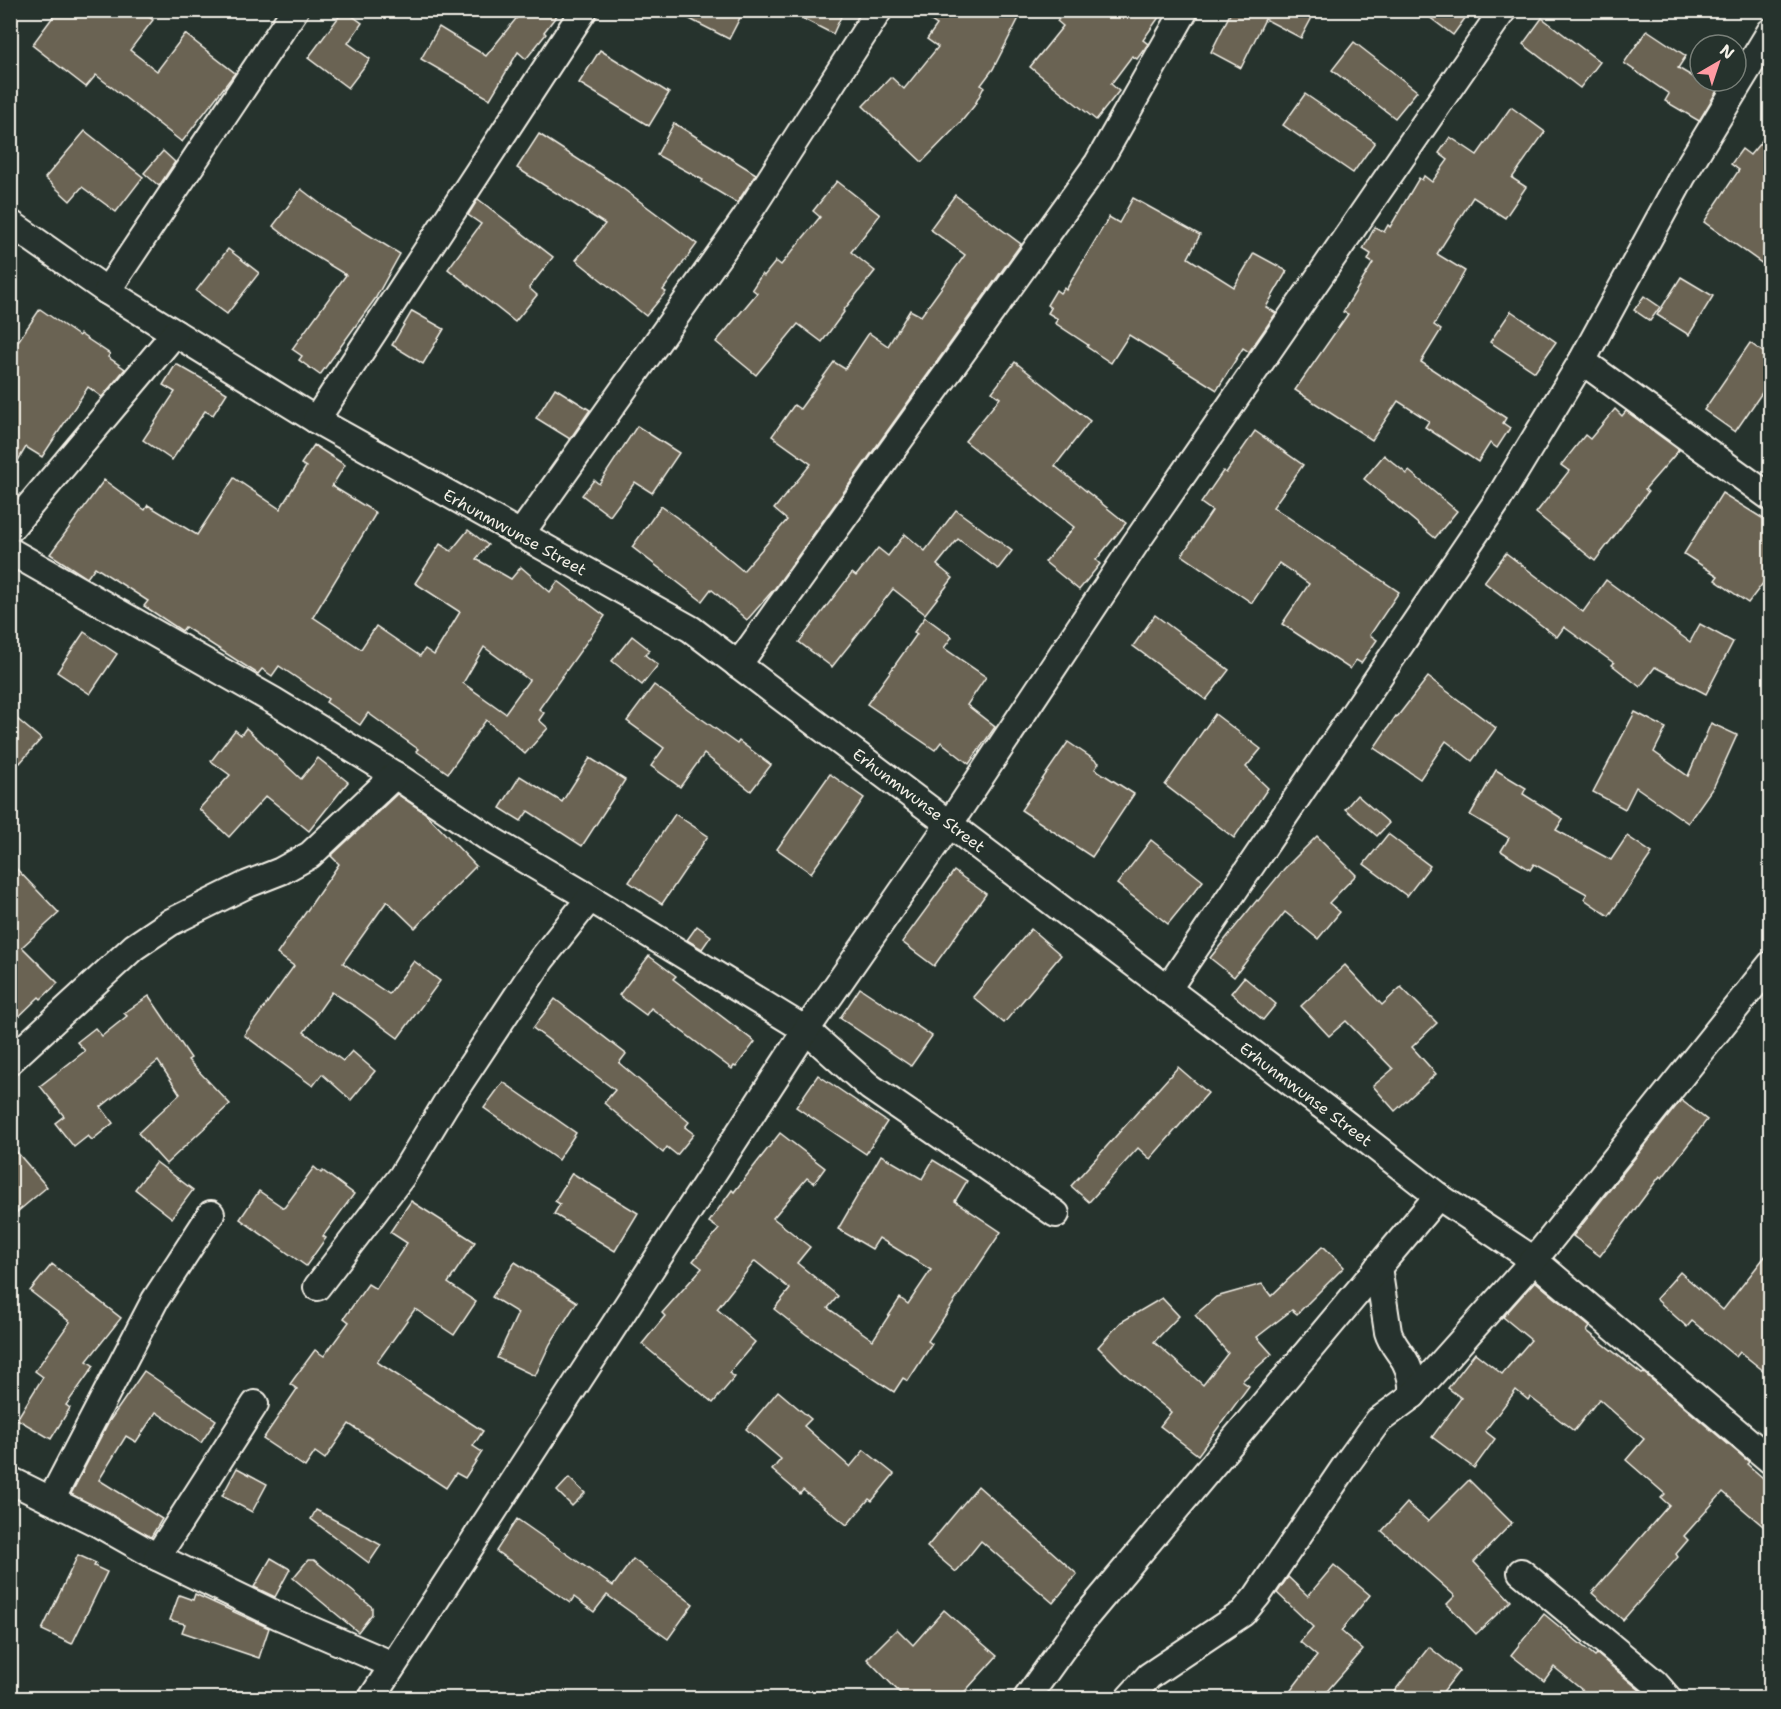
<svg xmlns="http://www.w3.org/2000/svg" width="1781" height="1709" font-family="'Shantell Sans',sans-serif">
<rect width="100%" height="100%" fill="#26332d"/>
<filter id="ink" filterUnits="userSpaceOnUse"><feTurbulence type="fractalNoise" baseFrequency=".0167" numOctaves="2"/><feDisplacementMap in="SourceGraphic" scale="12" xChannelSelector="R" yChannelSelector="G"/><feConvolveMatrix kernelMatrix="1 2 1 2 8 2 1 2 1" color-interpolation-filters="sRGB"/></filter>
<g filter="url(#ink)">
<g fill="#6a6352" stroke="#f4f1e8" stroke-width="1.5" fill-rule="evenodd">
<path d="M58 10H140L153 20 130 50 157 71 185 34 235 73 182 142 96 75 86 87 32 45Z"/>
<path d="M344 10 362 23 348 43 370 59 348 88 308 58Z"/>
<path d="M523 10H561L544 32 546 34 526 59 518 52 490 99 421 59 439 27 486 56Z"/>
<path d="M672 10H744L729 39Z"/>
<path d="M786 10H844L833 34Z"/>
<path d="M938 10H1023L993 69 981 85 984 87 974 106 961 122 922 162 863 106 891 77 904 89 938 47 927 39 937 25 931 21Z"/>
<path d="M1066 10H1164L1143 40 1148 44 1137 59 1132 56 1111 84 1119 91 1096 120 1030 67 1063 26 1057 21Z"/>
<path d="M1232 10H1316L1301 38 1265 19 1241 68 1211 52Z"/>
<path d="M1420 10H1471L1453 35Z"/>
<path d="M1542 18 1600 62 1580 88 1523 44Z"/>
<path d="M1647 30 1686 56 1678 68 1717 91 1699 121 1665 101 1669 94 1624 63Z"/>
<path d="M1354 42 1417 91 1395 118 1332 70Z"/>
<path d="M600 50 669 93 649 126 579 83Z"/>
<path d="M1305 94 1375 142 1353 173 1283 125Z"/>
<path d="M1511 107 1545 132 1512 178 1526 187 1505 218 1473 197 1437 254 1465 271 1434 325 1441 330 1421 362 1506 418 1503 423 1510 428 1497 448 1490 443 1478 462 1425 427 1429 421 1398 401 1372 440 1295 390 1348 314 1343 312 1373 263 1368 260 1371 254 1363 249 1375 227 1384 232 1388 225 1390 227 1419 178 1422 180 1424 176 1432 182 1448 160 1439 153 1450 137 1477 155Z"/>
<path d="M674 123 756 174 737 203 702 182 703 180 657 155Z"/>
<path d="M85 131 143 177 116 212 82 187 70 201 45 178Z"/>
<path d="M1770 131V269L1704 222 1739 170 1731 164 1742 149 1750 155Z"/>
<path d="M539 134 618 185 697 244 663 290 666 292 646 316 576 260 605 224 517 168Z"/>
<path d="M163 151 175 162 159 186 144 173Z"/>
<path d="M837 181 880 215 851 252 875 271 843 311 844 312 822 342 798 324 756 375 716 342 757 293 752 289 762 274 764 276 776 261 781 265 820 217 813 211Z"/>
<path d="M301 189 331 212 400 254 375 299 320 375 299 360 302 356 292 349 346 275 300 247 273 226Z"/>
<path d="M955 195 1021 244 775 588 747 620 711 589 702 601 632 547 661 506 694 530 743 571 787 520 774 509 811 464 772 436 794 405 800 409 834 362 845 369 869 333 888 346 910 310 921 316 965 255 930 229Z"/>
<path d="M1133 198 1200 235 1188 258 1234 287 1254 253 1287 271 1266 307 1276 313 1249 352 1243 348 1217 390 1129 335 1111 363 1087 347 1088 345 1055 323 1058 319 1048 313 1051 308 1047 305 1056 290 1060 293 1064 288 1066 290 1109 217 1119 223Z"/>
<path d="M478 199 553 257 529 288 537 295 515 322 448 269 481 224 468 215Z"/>
<path d="M228 249 259 273 227 314 196 291Z"/>
<path d="M1681 277 1713 296 1689 335 1657 315Z"/>
<path d="M1644 296 1660 307 1650 321 1634 310Z"/>
<path d="M40 309 79 336 80 334 110 354 108 357 125 369 102 397 88 387 42 457 26 447 10 474V353Z"/>
<path d="M412 311 444 329 423 364 392 345Z"/>
<path d="M1511 311 1556 342 1535 372 1490 342Z"/>
<path d="M1750 343 1770 357V381L1735 432 1704 410Z"/>
<path d="M1015 362 1090 421 1055 466 1126 523 1096 560 1100 564 1079 590 1045 562 1074 527 965 441 1000 398 992 392Z"/>
<path d="M176 364 227 393 213 415 205 411 172 460 143 440 175 392 163 385Z"/>
<path d="M555 388 590 410 570 439 536 418Z"/>
<path d="M1615 409 1622 416 1626 411 1679 450 1645 489 1648 492 1595 561 1536 513 1569 471 1561 465 1585 435 1590 439Z"/>
<path d="M637 426 679 453 652 493 635 482 610 516 582 495 594 480 599 484Z"/>
<path d="M1255 431 1303 465 1273 507 1399 592 1370 635 1377 640 1361 663 1356 660 1350 669 1282 624 1309 584 1279 563 1252 603 1182 555 1212 511 1201 503 1223 471 1226 473Z"/>
<path d="M314 445 345 465 332 486 376 513 313 617 361 649 376 626 420 656 425 649 434 655 460 612 415 583 440 544 451 551 468 530 488 545 476 559 511 579 521 567 550 592 558 581 605 616 539 709 544 713 539 720 548 728 525 754 486 720 448 773 416 751 418 749 368 713 360 725 326 702 328 699 279 666 272 676 262 669 258 674 185 627 182 631 144 606 148 601 95 567 87 578 50 554 104 480 145 510 148 505 197 535 234 478 280 509 306 467 301 464ZM484 647 529 680 505 713 463 683Z"/>
<path d="M1384 455 1407 474 1409 471 1457 511 1435 538 1364 479Z"/>
<path d="M1722 493 1770 523V574L1748 603 1715 580 1718 576 1684 554Z"/>
<path d="M956 510 1012 551 998 569 958 539 937 565 953 578 925 614 893 589 832 667 799 642 852 573 856 576 878 548 888 556 905 534 925 551Z"/>
<path d="M1506 553 1583 612 1606 580 1690 642 1700 624 1733 642 1706 694 1655 667 1640 687 1612 665 1614 663 1564 627 1557 637 1484 582Z"/>
<path d="M1155 615 1229 670 1206 700 1133 646Z"/>
<path d="M925 617 952 637 944 648 986 677 967 705 995 727 969 764 941 742 935 750 867 704 917 634 914 632Z"/>
<path d="M84 632 117 654 90 694 57 672Z"/>
<path d="M632 636 650 650 645 655 658 665 642 685 612 661Z"/>
<path d="M1428 677 1496 728 1472 761 1446 741 1420 779 1374 748 1396 716 1397 717Z"/>
<path d="M654 685 737 744 739 741 771 765 751 791 704 754 680 787 651 766 664 748 627 721Z"/>
<path d="M1635 712 1666 728 1654 752 1688 776 1711 723 1737 735 1714 786 1688 823 1636 787 1625 809 1593 792Z"/>
<path d="M10 713 41 739 20 763 10 754Z"/>
<path d="M1215 714 1261 749 1246 767 1268 788 1234 838 1165 785Z"/>
<path d="M246 728 301 779 318 758 348 782 309 831 266 796 229 837 199 809 230 775 211 761 235 730 241 735Z"/>
<path d="M1068 742 1099 763 1095 769 1134 794 1092 857 1021 810Z"/>
<path d="M590 758 625 780 582 846 528 811 521 821 500 808 520 776 562 802Z"/>
<path d="M1496 770 1526 788 1523 794 1563 819 1556 830 1611 860 1627 836 1652 853 1609 916 1584 899 1587 894 1534 864 1530 870 1501 851 1509 838 1470 815Z"/>
<path d="M830 774 864 798 811 873 777 849Z"/>
<path d="M397 794 425 813 476 866 415 928 387 901 343 963 389 994 414 961 440 981 398 1038 356 1007 332 992 304 1032 343 1061 352 1051 375 1071 351 1100 322 1074 313 1086 244 1035 294 966 277 954 339 864 331 856Z"/>
<path d="M1357 795 1389 823 1377 836 1345 809Z"/>
<path d="M675 814 708 836 662 904 629 882Z"/>
<path d="M1388 834 1430 866 1407 896 1364 864Z"/>
<path d="M1317 836 1356 875 1329 903 1340 912 1318 939 1285 912 1234 977 1210 958 1257 900 1258 901 1284 869Z"/>
<path d="M1151 840 1203 881 1168 924 1117 884Z"/>
<path d="M10 862 59 913 22 947 58 983 41 999 39 997 10 1025Z"/>
<path d="M954 871 986 894 934 966 902 942Z"/>
<path d="M697 926 711 936 702 949 687 940Z"/>
<path d="M1031 929 1061 955 1004 1023 973 997Z"/>
<path d="M649 956 676 976 673 979 755 1042 736 1067 734 1066 732 1069 651 1008 646 1015 619 995Z"/>
<path d="M1345 965 1382 1005 1401 987 1437 1023 1412 1047 1436 1074 1395 1111 1373 1086 1393 1069 1346 1021 1329 1036 1301 1006Z"/>
<path d="M1244 977 1276 1004 1263 1020 1231 993Z"/>
<path d="M860 988 932 1036 911 1066 840 1018Z"/>
<path d="M149 996 191 1058 188 1060 230 1104 166 1164 138 1133 180 1094 158 1061 101 1107 113 1123 92 1140 88 1136 74 1147 55 1123 64 1116 40 1086 85 1051 77 1042 95 1028 102 1036 127 1016 124 1013Z"/>
<path d="M555 999 626 1054 619 1063 689 1122 685 1127 694 1134 677 1155 667 1147 663 1153 604 1103 615 1090 533 1028Z"/>
<path d="M1178 1067 1208 1093 1150 1159 1138 1148 1089 1202 1071 1186Z"/>
<path d="M818 1075 887 1122 866 1154 796 1107Z"/>
<path d="M503 1082 576 1133 558 1160 484 1108Z"/>
<path d="M1681 1100 1707 1120 1662 1178 1660 1176 1600 1256 1573 1236Z"/>
<path d="M780 1133 825 1168 814 1183 807 1178 773 1218 810 1247 797 1263 838 1296 828 1308 873 1340 900 1298 908 1304 931 1270 879 1238 872 1249 838 1229 881 1155 922 1179 933 1160 967 1181 955 1201 1001 1232 928 1341 932 1344 908 1381 903 1378 894 1392 807 1335 774 1309 790 1289 755 1261 717 1309 755 1342 729 1373 735 1377 713 1403 642 1344 665 1316 662 1313 702 1268 693 1261 719 1229 709 1222 732 1190 734 1192Z"/>
<path d="M10 1144 47 1187 10 1218Z"/>
<path d="M156 1162 193 1190 172 1218 135 1189Z"/>
<path d="M314 1167 321 1173 323 1171 354 1194 323 1236 326 1238 306 1266 240 1219 259 1191 284 1208Z"/>
<path d="M572 1173 638 1213 615 1251 554 1214 560 1204 555 1201Z"/>
<path d="M411 1201 475 1242 448 1283 476 1302 454 1335 415 1309 377 1362 483 1431 473 1446 482 1452 465 1478 456 1473 446 1488 349 1424 325 1459 315 1452 305 1467 263 1439 297 1389 290 1384 315 1350 324 1356 349 1322 344 1318 368 1284 376 1289 407 1243 390 1232Z"/>
<path d="M1323 1246 1344 1267 1297 1314 1292 1310 1257 1337 1272 1354 1242 1381 1249 1386 1198 1455 1160 1426 1171 1412 1124 1373 1098 1347 1121 1322 1162 1298 1179 1316 1154 1342 1203 1385 1228 1353 1195 1315 1216 1297 1262 1284 1271 1296Z"/>
<path d="M1770 1250V1376L1740 1352 1736 1357 1692 1321 1687 1327 1656 1299 1680 1272 1723 1310Z"/>
<path d="M515 1262 577 1302 550 1344 535 1376 497 1358 518 1313 492 1297Z"/>
<path d="M52 1264 121 1318 87 1361 94 1366 66 1405 70 1408 51 1439 17 1419 43 1377 35 1371 70 1322 30 1291Z"/>
<path d="M1535 1281 1590 1327 1587 1331 1642 1374 1644 1373 1749 1462 1747 1464 1770 1484V1532L1723 1492 1684 1536 1688 1540 1676 1554 1678 1557 1623 1620 1592 1593 1669 1505 1661 1498 1665 1494 1626 1460 1644 1439 1599 1399 1574 1431 1530 1397 1528 1400 1516 1390 1485 1431 1495 1439 1474 1468 1432 1437 1461 1398 1448 1388 1475 1353 1502 1374 1531 1340 1503 1317Z"/>
<path d="M144 1371 216 1420 201 1443 156 1412 136 1442 126 1436 99 1480 162 1519 151 1537 71 1494 108 1423Z"/>
<path d="M778 1391 811 1419 804 1426 850 1467 864 1450 894 1474 872 1501 869 1499 847 1525 803 1490 800 1494 772 1470 781 1459 746 1429Z"/>
<path d="M237 1468 267 1484 252 1512 222 1496Z"/>
<path d="M569 1478 585 1493 572 1506 557 1491Z"/>
<path d="M1469 1480 1512 1523 1474 1562 1511 1601 1476 1634 1447 1604 1455 1596 1382 1531 1407 1503 1428 1521Z"/>
<path d="M978 1486 1077 1574 1053 1603 981 1541 956 1572 927 1547Z"/>
<path d="M316 1510 381 1545 369 1563 311 1519Z"/>
<path d="M517 1519 613 1586 633 1559 693 1604 668 1639 607 1595 594 1612 574 1597 570 1603 496 1551Z"/>
<path d="M78 1555 96 1563 94 1566 107 1572 72 1644 42 1630Z"/>
<path d="M271 1558 290 1569 275 1597 254 1587Z"/>
<path d="M308 1560H314L372 1607V1614L358 1632 293 1578Z"/>
<path d="M1334 1565 1370 1595 1341 1631 1363 1650 1321 1698H1285L1317 1656 1300 1642 1313 1627 1277 1593 1288 1577 1308 1596Z"/>
<path d="M195 1594 269 1628 259 1658 182 1632 185 1624 170 1620 179 1595 193 1600Z"/>
<path d="M944 1610 997 1656 959 1698H905L867 1659 897 1629 913 1645Z"/>
<path d="M1544 1614 1595 1656 1597 1654 1649 1698H1592L1554 1667 1544 1681 1511 1655Z"/>
<path d="M1429 1647 1459 1671 1438 1698H1389Z"/>
</g>
<g fill="none" stroke-linecap="round" stroke-linejoin="round">
<defs>
<g id="minor">
<path d="M10 223 107 291 316 420 691 629 1337 1117 1438 1196 1534 1260 1770 1460"/>
<path d="M107 291 295 10"/>
<path d="M1582 361 1770 497"/>
<path d="M316 420 584 10"/>
<path d="M10 529 175 333"/>
<path d="M520 535 744 220 879 10"/>
<path d="M10 551 274 701 395 775 493 841 590 898 806 1030 870 1087 1056 1214"/>
<path d="M738 665 1098 163 1185 10"/>
<path d="M1167 990 1496 503 1582 361 1682 177 1770 32"/>
<path d="M10 1061 134 947 171 922 248 884 281 871 310 855 395 775"/>
<path d="M1378 1267 1388 1332C1391 1343 1399 1351 1405 1361 1411 1372 1412 1383 1413 1395"/>
<path d="M317 1287 402 1176 445 1105 541 960 590 898"/>
<path d="M10 1480 97 1523 157 1557 279 1616 393 1665"/>
<path d="M51 1500 155 1300 211 1214"/>
<path d="M157 1557 255 1404"/>
<path d="M1521 1572 1655 1683 1668 1698"/>
<path d="M372 1698 806 1030 950 823 1135 544 1503 10"/>
<path d="M1027 1698 1082 1621 1438 1196"/>
<path d="M1129 1698 1149 1676 1243 1613 1257 1596 1348 1462 1378 1421 1413 1395 1534 1260 1770 965"/>
</g>
</defs>
<use href="#minor" stroke="#f4f1e8" stroke-width="30"/>
<use href="#minor" stroke="#26332d" stroke-width="26"/>
</g>
</g>
<g text-anchor="middle" stroke-width="6" stroke-linejoin="round" paint-order="stroke">
<g font-size="16" fill="#f4f1e8" stroke="#26332d">
<text transform="translate(515 532) rotate(29)" y="6">Erhunmwunse Street</text>
<text transform="translate(919 800) rotate(37)" y="6">Erhunmwunse Street</text>
<text transform="translate(1306 1094) rotate(37)" y="6">Erhunmwunse Street</text>
</g>
</g>
<rect width="1781" height="1709" fill="none" stroke="#26332d" stroke-width="36"/>
<rect x="18" y="18" width="1745" height="1673" fill="none" stroke="#f4f1e8" stroke-width="2" filter="url(#ink)"/>
<g transform="translate(1718 63) rotate(39)"><circle r="28" fill="#26332d" stroke="#787f78" stroke-width="1.5"/>
<path d="M0-4.5L10 22L0 15L-10 22Z" fill="#ff9aa2"/>
<text y="-9" font-size="16" font-weight="bold" text-anchor="middle" fill="#f4f1e8">N</text>
</g>
</svg>
